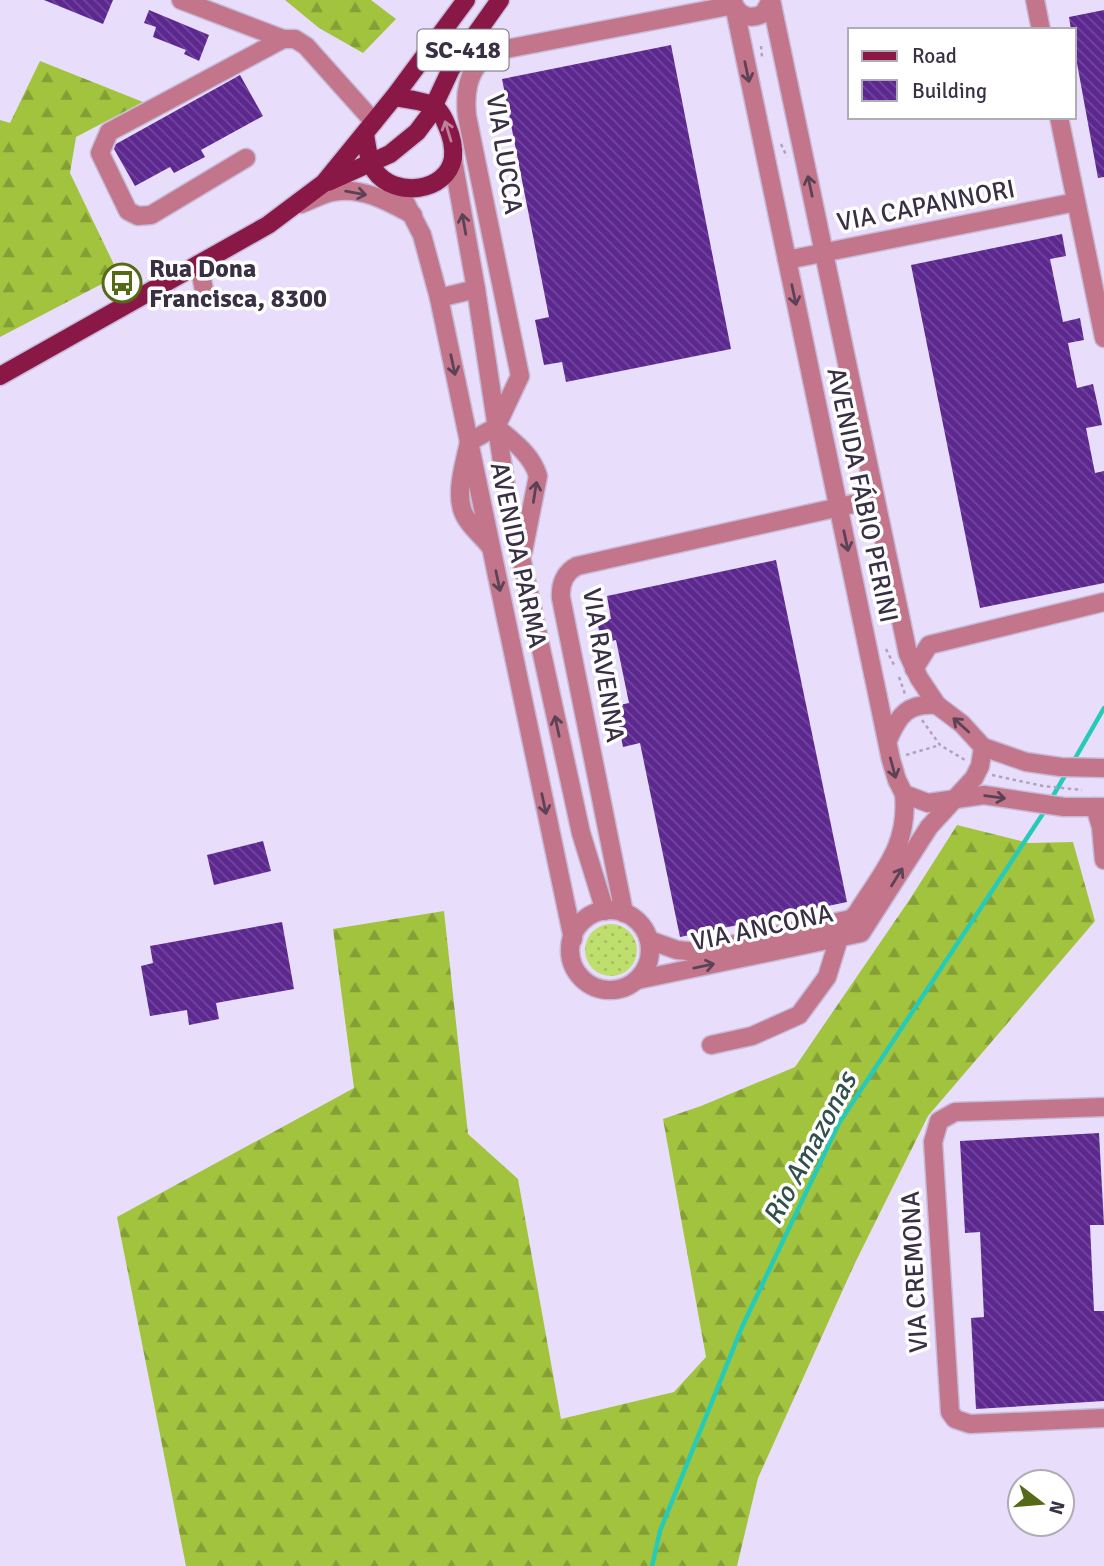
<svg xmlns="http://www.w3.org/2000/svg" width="1104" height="1566" font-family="Signika,sans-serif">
<defs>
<pattern id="green-dots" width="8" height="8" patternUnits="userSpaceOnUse" patternTransform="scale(1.75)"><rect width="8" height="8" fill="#bede6e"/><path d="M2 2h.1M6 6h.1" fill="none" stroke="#a4bf61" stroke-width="1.8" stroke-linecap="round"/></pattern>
<pattern id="forest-firs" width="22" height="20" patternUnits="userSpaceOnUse" patternTransform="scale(1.75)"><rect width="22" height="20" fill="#a1c33d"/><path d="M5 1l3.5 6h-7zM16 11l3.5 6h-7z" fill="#849f35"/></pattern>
<pattern id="building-back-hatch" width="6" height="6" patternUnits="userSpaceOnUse" patternTransform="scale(1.75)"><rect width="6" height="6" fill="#5c2890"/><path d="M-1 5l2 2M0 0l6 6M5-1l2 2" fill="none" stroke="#71479b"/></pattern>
</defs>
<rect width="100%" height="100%" fill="#e9ddfc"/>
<circle fill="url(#green-dots)" cx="611" cy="950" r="26"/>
<g fill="url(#forest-firs)">
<path d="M285 0H371L396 19 363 53 319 28Z"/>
<path d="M40 61 143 102 76 137 70 173 119 275 0 337V120L10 123Z"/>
<path d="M957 825 1029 843 1073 842 1095 921 928 1116 854 1265 758 1478 737 1566H186L117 1217 354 1088 333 929 444 911 468 1134 518 1179 561 1419 674 1392 706 1357 663 1119 701 1106 795 1067 910 899Z"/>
</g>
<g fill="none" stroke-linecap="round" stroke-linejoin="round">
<g stroke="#25cbb8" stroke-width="4.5">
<path d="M1073 762 1104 708"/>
<path d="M1050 801 1067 772"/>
<path d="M652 1566 660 1531 742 1327 839 1123 1046 809"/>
</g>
</g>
<g fill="url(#building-back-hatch)">
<path d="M44 0H113L103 24Z"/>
<path d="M149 10 209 35 199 61 184 54 186 50 153 37 156 27 144 23Z"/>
<path d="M1104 10V177L1098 178 1074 47V30H1071L1069 17Z"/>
<path d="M671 45 731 349 566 382 562 362 544 365 535 320 549 317 502 79Z"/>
<path d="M240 75 263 116 201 150 205 157 174 173 170 167 135 186 114 149 116 144Z"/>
<path d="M1062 234 1066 256 1050 259 1063 322 1080 318 1084 340 1068 343 1077 388 1093 384 1102 425 1086 428 1095 473 1104 471V583L980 608 911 265Z"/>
<path d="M776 560 847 902 680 937 640 743 623 747 615 706 629 703 616 640 602 643 597 622 611 619 607 596Z"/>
<path d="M263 841 271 871 214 885 207 855Z"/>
<path d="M282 922 294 989 216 1003 219 1019 189 1025 187 1010 150 1016 141 966 153 963 150 946Z"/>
<path d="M1099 1133 1104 1225H1090L1094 1311H1104V1401L976 1409 971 1318 984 1317 980 1232 965 1233 960 1141Z"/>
</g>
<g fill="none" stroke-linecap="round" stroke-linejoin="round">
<defs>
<g id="minor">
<path d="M181 0 283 39"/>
<path d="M733 0 891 760 897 780 904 794 928 803 984 795 1064 807H1104"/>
<path d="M771 0 908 654 919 678 937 705 962 724 983 747 1026 762 1061 767 1104 768"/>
<path d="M1035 0 1041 30"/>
<path d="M734 5C740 17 752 20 764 13L771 0"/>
<path d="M1059 117 1104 338"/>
<path d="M246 158 151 215 138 216 128 211 100 153 109 132 283 39H295L306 46 374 122"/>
<path d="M453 160 476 289 506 488 581 833 605 911"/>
<path d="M398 188 422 235 439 298 573 939"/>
<path d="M301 204C312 200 322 194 333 192 361 186 389 202 413 215"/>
<path d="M787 260 1076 202"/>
<path d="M199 264 204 290"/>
<path d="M439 298 476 289"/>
<path d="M496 427 520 376 467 116C464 89 469 63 496 51L734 5"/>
<path d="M496 427C513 441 532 455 538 476L523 552"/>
<path d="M489 545C480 534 466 523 462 509 456 489 465 462 469 442L496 427"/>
<path d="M914 669 929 645 1104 602"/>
<path d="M888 740C899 714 908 703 937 705"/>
<path d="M1095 807 1101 827 1104 860"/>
<circle cx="610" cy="950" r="40"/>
<path d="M624 913 561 598C560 584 565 572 577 566L875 499"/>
<path d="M649 940 677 950 698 952 851 919 857 913C883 871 909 846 904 794"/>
<path d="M637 980 861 933 929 827 974 778 980 766 983 747"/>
<path d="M711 1045 752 1036 799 1015 827 977 839 938"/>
<path d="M1104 1107 955 1112 939 1121 933 1142 950 1412 955 1419 970 1424 1104 1418"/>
</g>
<g id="major">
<path d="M365 134C367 146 368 160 375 171 394 198 447 193 453 158 454 147 451 135 447 126 444 118 439 108 431 105 420 100 406 99 394 97"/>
<path d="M328 182 390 154 417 132 429 116 451 69 500 0"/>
<path d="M0 376 268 225 324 183 394 97 466 0"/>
</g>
</defs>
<use href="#minor" stroke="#c6bad7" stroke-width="21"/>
<use href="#major" stroke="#c6bad7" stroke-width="21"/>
<g stroke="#aea3bf" stroke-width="2.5" stroke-dasharray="3.5 3.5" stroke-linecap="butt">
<path d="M761 46 762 57"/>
<path d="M781 144 787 157"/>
<path d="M886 649 894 665"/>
<path d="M899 677 905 694"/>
<path d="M922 720 940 745 965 760"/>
<path d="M906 755 940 745"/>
<path d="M992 775 1043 786 1082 790"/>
</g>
<use href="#minor" stroke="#c3768b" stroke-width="18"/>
<use href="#major" stroke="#8a1846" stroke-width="18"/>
</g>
<defs><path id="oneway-shaft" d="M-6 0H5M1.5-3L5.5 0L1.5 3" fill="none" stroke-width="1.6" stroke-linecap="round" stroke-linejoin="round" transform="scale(1.75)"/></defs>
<g stroke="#5c4256">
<use href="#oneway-shaft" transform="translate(747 72) rotate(78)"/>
<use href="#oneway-shaft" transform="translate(810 186) rotate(-102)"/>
<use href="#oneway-shaft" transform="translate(356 193) rotate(10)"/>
<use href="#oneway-shaft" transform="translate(464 224) rotate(-100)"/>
<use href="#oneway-shaft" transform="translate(794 295) rotate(78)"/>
<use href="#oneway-shaft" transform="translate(453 365) rotate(78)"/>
<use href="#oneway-shaft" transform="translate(535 492) rotate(-81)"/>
<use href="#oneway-shaft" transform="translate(846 541) rotate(78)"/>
<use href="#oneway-shaft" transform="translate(498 581) rotate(78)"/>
<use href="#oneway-shaft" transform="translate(961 725) rotate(-138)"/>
<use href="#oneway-shaft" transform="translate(557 726) rotate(-102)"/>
<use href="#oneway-shaft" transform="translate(893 768) rotate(75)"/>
<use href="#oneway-shaft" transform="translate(995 797) rotate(8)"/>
<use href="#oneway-shaft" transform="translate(544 804) rotate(78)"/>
<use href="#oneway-shaft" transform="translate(897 877) rotate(-58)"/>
<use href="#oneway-shaft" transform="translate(704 966) rotate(-12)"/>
</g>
<use stroke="#bf8099" href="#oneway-shaft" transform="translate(448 131) rotate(-107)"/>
<defs>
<symbol id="bus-ring" viewBox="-11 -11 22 22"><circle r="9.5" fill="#fff" stroke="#556917" stroke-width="1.5"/><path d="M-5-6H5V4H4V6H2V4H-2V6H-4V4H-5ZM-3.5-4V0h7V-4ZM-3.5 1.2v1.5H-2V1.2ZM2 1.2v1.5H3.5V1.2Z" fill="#556917"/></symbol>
</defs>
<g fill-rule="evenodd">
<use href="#bus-ring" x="100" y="261" width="44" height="44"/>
</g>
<g text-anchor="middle" stroke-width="7" stroke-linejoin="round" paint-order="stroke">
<rect fill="#fff" stroke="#746e7d" stroke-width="2" x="417.5" y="29.5" width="91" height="41" rx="5"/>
<g font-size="24" font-weight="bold" fill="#393045">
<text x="463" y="58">SC-418</text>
</g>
<g font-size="26" fill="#393045" stroke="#fff">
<text transform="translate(505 154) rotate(81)" y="9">VIA LUCCA</text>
<text transform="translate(926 205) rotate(-11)" y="9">VIA CAPANNORI</text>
<text transform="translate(863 495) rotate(78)" y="9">AVENIDA FÁBIO PERINI</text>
<text transform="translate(519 555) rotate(78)" y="9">AVENIDA PARMA</text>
<text transform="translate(604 665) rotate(81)" y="9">VIA RAVENNA</text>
<text transform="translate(762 927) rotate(-12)" y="9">VIA ANCONA</text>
<text transform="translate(914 1272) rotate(-93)" y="9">VIA CREMONA</text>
</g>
<g font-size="26" font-weight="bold" fill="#393045" stroke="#fff" text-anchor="start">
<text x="149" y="277">Rua Dona<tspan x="149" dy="30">Francisca, 8300</tspan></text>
</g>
<g font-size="28" font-style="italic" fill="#30504a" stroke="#fff">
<text transform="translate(809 1148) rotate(-62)" y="10">Rio Amazonas</text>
</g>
</g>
<rect x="848" y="28" width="228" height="91" fill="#ffffff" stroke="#b0acb5" stroke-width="2"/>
<rect x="862" y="51" width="35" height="10" fill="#8a1846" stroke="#b0acb5" stroke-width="2"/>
<text x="912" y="63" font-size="21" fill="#393045">Road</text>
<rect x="862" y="80" width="35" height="21" fill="url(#building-back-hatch)" stroke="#b0acb5" stroke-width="2"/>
<text x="912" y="98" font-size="21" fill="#393045">Building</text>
<g transform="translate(1041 1503) rotate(106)"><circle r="33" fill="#ffffff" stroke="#b0acb5" stroke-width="2"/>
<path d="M0-5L12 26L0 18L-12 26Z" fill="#556917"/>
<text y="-10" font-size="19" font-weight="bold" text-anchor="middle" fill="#393045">N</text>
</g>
</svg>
